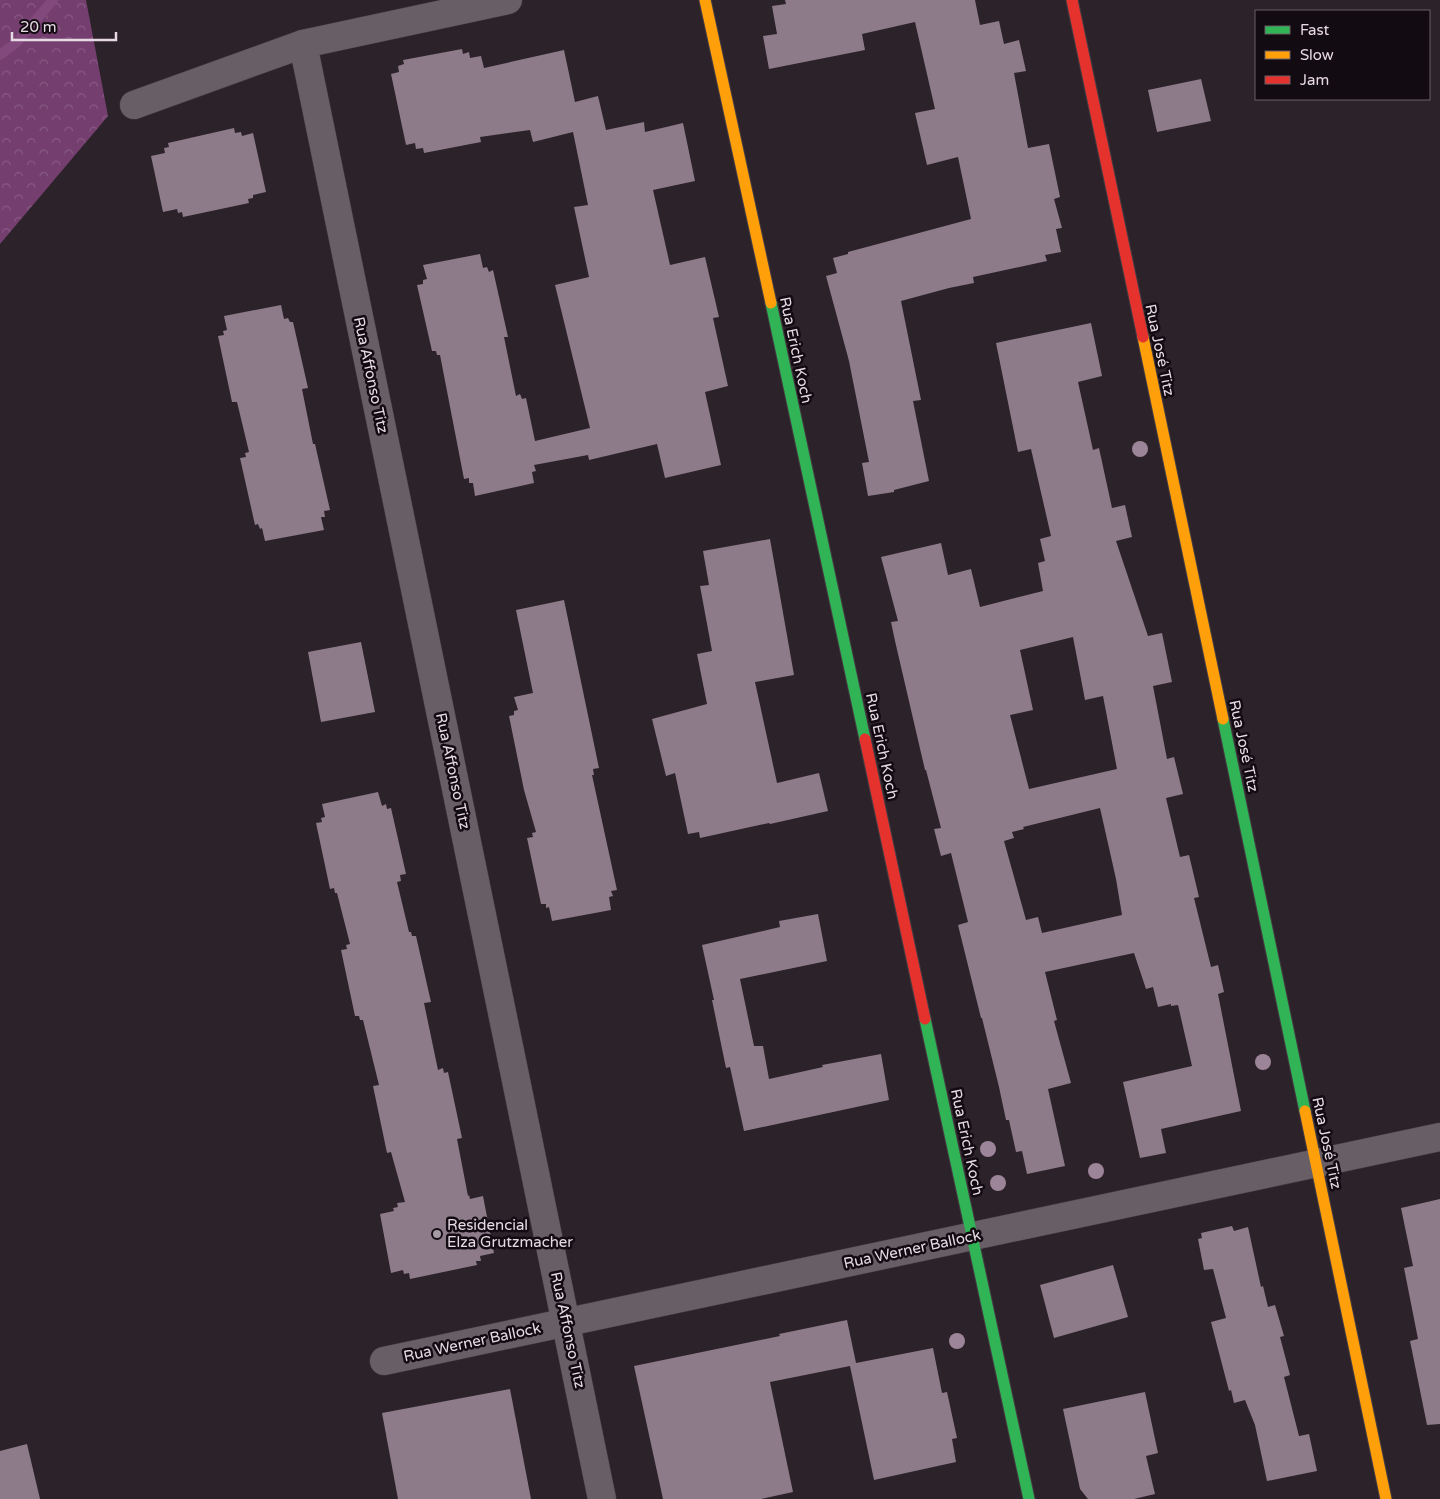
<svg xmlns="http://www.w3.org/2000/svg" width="1440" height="1499" font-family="'Varela Round',sans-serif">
<defs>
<pattern id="forest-crowns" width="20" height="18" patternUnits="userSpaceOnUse" patternTransform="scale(1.25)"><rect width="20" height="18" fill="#743f6e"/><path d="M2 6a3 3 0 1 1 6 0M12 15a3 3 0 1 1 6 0" fill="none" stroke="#885a83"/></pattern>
</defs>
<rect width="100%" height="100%" fill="#2c222a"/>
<path fill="url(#forest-crowns)" d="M0 0H86L108 116 0 244Z"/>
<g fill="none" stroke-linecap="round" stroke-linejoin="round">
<path stroke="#82497c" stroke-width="10" d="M0 55 17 42 53 0"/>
</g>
<g fill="#8d7b8a" fill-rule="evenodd">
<path d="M785 0H975L980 25 999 21 1004 44 1019 40 1026 71 1014 73 1028 148 1049 144 1060 197 1054 199 1062 228 1056 229 1061 252 1045 255 1047 261 973 277 974 283 949 288 901 301 921 400 913 401 929 481 894 490V492L868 496 862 463 869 462 849 361 826 276 837 273 833 258 848 254V252L971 219 958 157 927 165 915 113 935 109 915 22 862 34 865 50 769 69 763 36 777 34 772 6 786 4Z"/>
<path d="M462 49 463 54 469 52 470 58 481 56 484 68 564 50 575 102 598 96 606 130 644 122 645 132 683 123 695 181 653 190 670 265 705 257 719 317 713 318 728 386 705 392 721 465 665 478 657 444 589 460 588 455 534 465 536 471 532 472 534 483 475 496 473 483H469V478L464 479 440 355H437L436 351H432L417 285 423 284V280L427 279 423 265 480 254 483 268 487 267 489 272 493 270 508 337H504L516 396 520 394 522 399 526 398 535 441 590 428 555 285 589 277 574 207 588 205 573 132 533 142 530 130 480 137 481 142 424 153 423 148 416 149 415 143 406 145 391 74 399 72 398 66 404 64 403 60Z"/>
<path d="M1201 79 1211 121 1157 132 1148 90Z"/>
<path d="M234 128 235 133 241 132 242 136 253 133 266 192 253 195V198L248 199 249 203 183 217 182 212 178 213 177 209 163 212 151 156 165 153 164 148 169 147 168 143Z"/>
<path d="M281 305 284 319 288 318 290 322H293L308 388 302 389 313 444H315L330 510 324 511 325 517H321L324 530 265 541 262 528 260 529 258 524 255 525 240 458 246 457 245 453 249 452 237 402H232L218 336 224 335 223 331 227 330 224 316Z"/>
<path d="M1091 323 1102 376 1078 382 1093 450 1099 448 1112 508 1125 505 1132 537 1116 541 1148 636 1162 633 1172 682 1153 686 1167 759 1174 757 1183 794 1166 798 1180 857 1189 855 1199 897 1194 898 1211 967 1218 965 1224 992 1218 994 1241 1111 1161 1129 1166 1153 1140 1158 1123 1082 1192 1066 1178 1005 1171 1006V1004L1158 1007 1153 987 1146 989 1134 953 1045 972 1057 1020 1054 1021 1071 1083 1048 1089 1065 1166 1027 1174 1022 1151 1016 1152 1009 1120H1006L999 1087 982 1018H981L958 925 968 922 951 853 941 856 934 829 941 828 926 770H925L895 641 891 622 898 621 881 557 941 543 948 575 971 569 980 607 1043 591 1038 563 1045 561 1040 539 1051 536 1031 449 1018 452 996 343ZM1073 637 1085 700 1103 696 1117 769 1029 789 1010 715 1033 710 1020 650ZM1100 808 1116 879 1122 915 1042 933 1038 917 1026 920 1004 841 1014 838 1012 832 1024 829 1023 827Z"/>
<path d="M770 539 794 675 755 682 777 783 819 773 828 811 770 824 769 823 700 838 699 832 688 834 675 773 666 776 652 719 707 704 697 654 712 651 700 586 709 585 703 551Z"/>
<path d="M564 600 599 768 593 769 594 775H592L617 890 611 891 613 896 609 897 611 910 552 921 549 907 546 908V904H541L527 838 533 837 532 833 536 832 524 790 509 716 514 715V711L518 710 514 697 533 693 516 610Z"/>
<path d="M361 642 375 712 321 722 308 652Z"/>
<path d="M378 792 382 806 386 804 387 809 391 808 406 874 400 875 401 881 397 882 409 932H411L412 936H416L431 1002 424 1003 438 1070 443 1068 444 1073 448 1072 462 1138 457 1139 468 1196 469 1195 470 1199 483 1196 494 1253 480 1256 481 1261H476L477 1265 410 1279 409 1273 404 1274 403 1270 391 1273 380 1214 394 1211 393 1208 398 1207 397 1203 405 1202 391 1152 387 1153 373 1086 379 1085 378 1081 363 1020H360L359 1016H355L341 950 347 949 346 945 350 944 337 893H335L334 888 330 889 316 823 322 822 321 818 325 817 322 804Z"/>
<path d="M818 914 827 961 740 979 754 1046H763L769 1079 823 1067 822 1065 881 1054 889 1100 744 1131 730 1067 726 1068 712 1000H714L702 945 780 927 779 921Z"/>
<path d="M1440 1199V1424L1427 1425 1410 1341 1418 1339 1404 1268 1413 1266 1401 1208Z"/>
<path d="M1232 1226 1234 1231 1248 1227 1261 1287 1263 1286 1268 1307 1275 1305 1284 1336 1280 1337 1290 1375 1284 1377 1299 1436 1309 1434 1317 1471 1267 1481 1255 1425 1245 1400 1234 1403 1231 1390 1229 1391 1211 1322 1226 1318 1213 1269 1204 1270 1198 1239 1202 1238 1201 1233Z"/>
<path d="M1113 1265 1128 1317 1054 1338 1040 1285Z"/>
<path d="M847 1320 856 1363 933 1348 942 1393 947 1392 957 1438 952 1439 956 1462 874 1480 850 1366 770 1382 793 1492 761 1499H663L634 1366 780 1336 779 1334Z"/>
<path d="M510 1389 531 1499H398L382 1413Z"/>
<path d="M1145 1392 1158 1453 1146 1456 1155 1494 1134 1499H1088L1080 1489 1063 1409Z"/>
<path d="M27 1444 40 1499H0V1451Z"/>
</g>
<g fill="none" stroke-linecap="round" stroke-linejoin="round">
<defs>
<g id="street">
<path d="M303 44 602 1499"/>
<path d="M134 105 303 44 508 0"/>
<path d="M384 1361 1440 1137"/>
</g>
<g id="fast">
<path d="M771 303 865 739"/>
<path d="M1223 719 1305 1111"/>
<path d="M925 1019 1029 1499"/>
</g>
<g id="slow">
<path d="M705 0 771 303"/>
<path d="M1143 337 1223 719"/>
<path d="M1305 1111 1386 1499"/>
</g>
<g id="jam">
<path d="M1072 0 1143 337"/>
<path d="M865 739 925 1019"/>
</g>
</defs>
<use href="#street" stroke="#463d45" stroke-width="29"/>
<use href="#fast" stroke="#463d45" stroke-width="13"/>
<use href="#slow" stroke="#463d45" stroke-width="13"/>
<use href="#jam" stroke="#463d45" stroke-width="13"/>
<use href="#street" stroke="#675e66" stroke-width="28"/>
<use href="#fast" stroke="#30b455" stroke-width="11"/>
<use href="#slow" stroke="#ff9f0a" stroke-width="11"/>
<use href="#jam" stroke="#e5322d" stroke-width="11"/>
</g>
<g fill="#9d8599">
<circle cx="1140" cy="449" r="8"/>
<circle cx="1263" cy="1062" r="8"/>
<circle cx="988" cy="1149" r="8"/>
<circle cx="1096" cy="1171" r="8"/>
<circle cx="998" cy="1183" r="8"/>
<circle cx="957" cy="1341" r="8"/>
</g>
<circle fill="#a69aa4" stroke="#130b12" stroke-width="2" cx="437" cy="1234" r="5"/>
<g text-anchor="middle" stroke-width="5" stroke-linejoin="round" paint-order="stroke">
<g font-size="15" fill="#e7dae5" stroke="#130b12">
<text transform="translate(796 350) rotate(78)" y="5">Rua Erich Koch</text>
<text transform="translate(1160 350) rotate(78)" y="5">Rua José Titz</text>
<text transform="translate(371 375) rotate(78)" y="5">Rua Affonso Titz</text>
<text transform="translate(882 746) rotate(78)" y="5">Rua Erich Koch</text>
<text transform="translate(1244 746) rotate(78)" y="5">Rua José Titz</text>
<text transform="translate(453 771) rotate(78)" y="5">Rua Affonso Titz</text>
<text transform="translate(967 1142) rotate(78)" y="5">Rua Erich Koch</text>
<text transform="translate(1327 1143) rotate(78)" y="5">Rua José Titz</text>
<text transform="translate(912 1249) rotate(-12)" y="5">Rua Werner Ballock</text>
<text transform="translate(568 1330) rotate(78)" y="5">Rua Affonso Titz</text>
<text transform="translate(472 1342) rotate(-12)" y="5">Rua Werner Ballock</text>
</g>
<g font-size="15" fill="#e7dae5" stroke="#130b12" text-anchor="start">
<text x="447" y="1230">Residencial<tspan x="447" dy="17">Elza Grutzmacher</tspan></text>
</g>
</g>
<rect x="1255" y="10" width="175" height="90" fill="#130b12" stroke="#685e66"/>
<rect x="1265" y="26" width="25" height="8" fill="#30b455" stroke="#685e66"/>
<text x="1300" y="35" font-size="15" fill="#e7dae5">Fast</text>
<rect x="1265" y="51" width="25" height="8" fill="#ff9f0a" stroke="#685e66"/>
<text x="1300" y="60" font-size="15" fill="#e7dae5">Slow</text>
<rect x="1265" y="76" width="25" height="8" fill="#e5322d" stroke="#685e66"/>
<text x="1300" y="85" font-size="15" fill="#e7dae5">Jam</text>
<path d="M12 32v8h104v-8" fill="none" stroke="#e7dae5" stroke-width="2.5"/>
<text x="20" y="32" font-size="15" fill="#e7dae5" stroke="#130b12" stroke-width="4" paint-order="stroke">20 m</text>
</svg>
